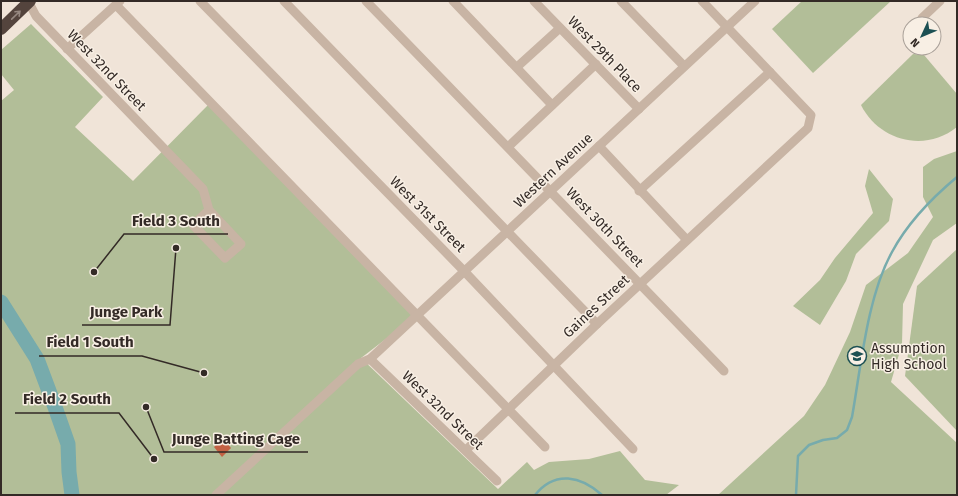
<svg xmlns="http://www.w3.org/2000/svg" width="958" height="496" font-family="'Fira Sans',sans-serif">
<rect width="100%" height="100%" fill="#f0e4d8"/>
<g fill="#b2be98">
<path d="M802 1H891L813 73 772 29Z"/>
<path d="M31 24 103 97 75 127 133 181 208 105 417 315 361 358 498 489 527 462 534 470 549 462 589 459 620 451 645 480 679 485 666 495H1V101L14 90 1 74V50Z"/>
<path d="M913 54 924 55 957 94V127C925 153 879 141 861 105Z"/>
<path d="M957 151V223L933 240 903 304 902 344 891 382 957 443V495H718L804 416 825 385 850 332 866 285 908 253 933 217 923 197V167L934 159Z"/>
<path d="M869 169 893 199 889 221 856 254 846 281 820 325 793 306 820 280 835 258 873 213 865 186Z"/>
<path d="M957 249V431L905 376 917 286Z"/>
</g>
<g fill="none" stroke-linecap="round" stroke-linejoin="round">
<g stroke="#77abac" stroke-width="2.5">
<path d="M535 495C555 470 581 476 602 495"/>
<path d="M796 495 798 456 809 445 823 440 837 438 847 430 852 417C861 367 867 297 892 252 907 224 933 197 957 177"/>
</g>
<path stroke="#77abac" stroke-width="15" d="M1 302 37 359 55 407 68 444 69 472 72 495"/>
</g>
<path fill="#c36143" d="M223 439 231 448 222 457 214 447Z"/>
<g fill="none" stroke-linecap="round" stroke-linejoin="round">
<g stroke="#c8b4a4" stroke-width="9">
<path d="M28 1 36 16 203 189 209 210 193 225 225 258 241 244 209 210"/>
<path d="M200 1 464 271 633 449"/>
<path d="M284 1 597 324"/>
<path d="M366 1 724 371"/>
<path d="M453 1 552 105"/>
<path d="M534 1 639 109"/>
<path d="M621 1 684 66"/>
<path d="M116 5 545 447"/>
<path d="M922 18 940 1"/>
<path d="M67 49 120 1"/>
<path d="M517 67 560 28"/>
<path d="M599 146 687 240"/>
<path d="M508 147 596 64"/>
<path d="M639 191 770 72"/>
<path d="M370 359 497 481"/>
<path d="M466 450 597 324 808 128 811 115 702 1"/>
<path d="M216 495 358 364 370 359 755 1"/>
</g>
<path stroke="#54443d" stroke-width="12" d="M1 29 30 1"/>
</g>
<defs><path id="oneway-shaft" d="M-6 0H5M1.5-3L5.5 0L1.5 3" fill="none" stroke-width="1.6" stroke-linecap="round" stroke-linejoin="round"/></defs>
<use stroke="#968880" href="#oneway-shaft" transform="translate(16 15) rotate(-44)"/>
<defs>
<symbol id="school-ring" viewBox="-11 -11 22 22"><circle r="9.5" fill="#f8efe4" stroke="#1c5053" stroke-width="1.5"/><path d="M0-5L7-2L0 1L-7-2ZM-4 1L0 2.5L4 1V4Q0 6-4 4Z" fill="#1c5053"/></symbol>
</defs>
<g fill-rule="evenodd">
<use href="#school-ring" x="846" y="345" width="22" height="22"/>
</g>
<g text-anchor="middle" stroke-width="3" stroke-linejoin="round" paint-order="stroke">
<g font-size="14" fill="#332a26" stroke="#f8efe4">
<text transform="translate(605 54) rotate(46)" y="5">West 29th Place</text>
<text transform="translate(107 70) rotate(46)" y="5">West 32nd Street</text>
<text transform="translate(553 170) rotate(-43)" y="5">Western Avenue</text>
<text transform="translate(428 214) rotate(45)" y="5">West 31st Street</text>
<text transform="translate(605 227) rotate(46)" y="5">West 30th Street</text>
<text transform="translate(596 306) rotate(-43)" y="5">Gaines Street</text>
<text transform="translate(443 410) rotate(44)" y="5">West 32nd Street</text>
</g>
<g font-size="14" fill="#332a26" stroke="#f8efe4" text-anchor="start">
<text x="871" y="353">Assumption<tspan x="871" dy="16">High School</tspan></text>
</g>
</g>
<path fill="none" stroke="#332a26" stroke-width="1.5" d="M94 272L124 234H228M176 248L170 325H82M204 373L142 356H39M154 459L119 413H15M146 407L164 452H308"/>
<g fill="#332a26" stroke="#f8efe4" stroke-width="1.5">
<circle cx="94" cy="272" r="4"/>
<circle cx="176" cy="248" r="4"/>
<circle cx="204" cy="373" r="4"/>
<circle cx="154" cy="459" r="4"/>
<circle cx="146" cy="407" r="4"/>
</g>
<g font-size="15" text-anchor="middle" font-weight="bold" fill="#332a26" stroke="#f8efe4" stroke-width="3" stroke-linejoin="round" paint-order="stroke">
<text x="176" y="226">Field 3 South</text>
<text x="126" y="317">Junge Park</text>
<text x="90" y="347">Field 1 South</text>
<text x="67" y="404">Field 2 South</text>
<text x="236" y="444">Junge Batting Cage</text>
</g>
<rect width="958" height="496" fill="none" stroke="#332a26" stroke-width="4"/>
<g transform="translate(922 36) rotate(226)"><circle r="19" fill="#f8efe4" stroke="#a9a098"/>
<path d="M0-3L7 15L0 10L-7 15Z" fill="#1c5053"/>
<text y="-6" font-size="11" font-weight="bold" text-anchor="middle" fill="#332a26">N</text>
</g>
</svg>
